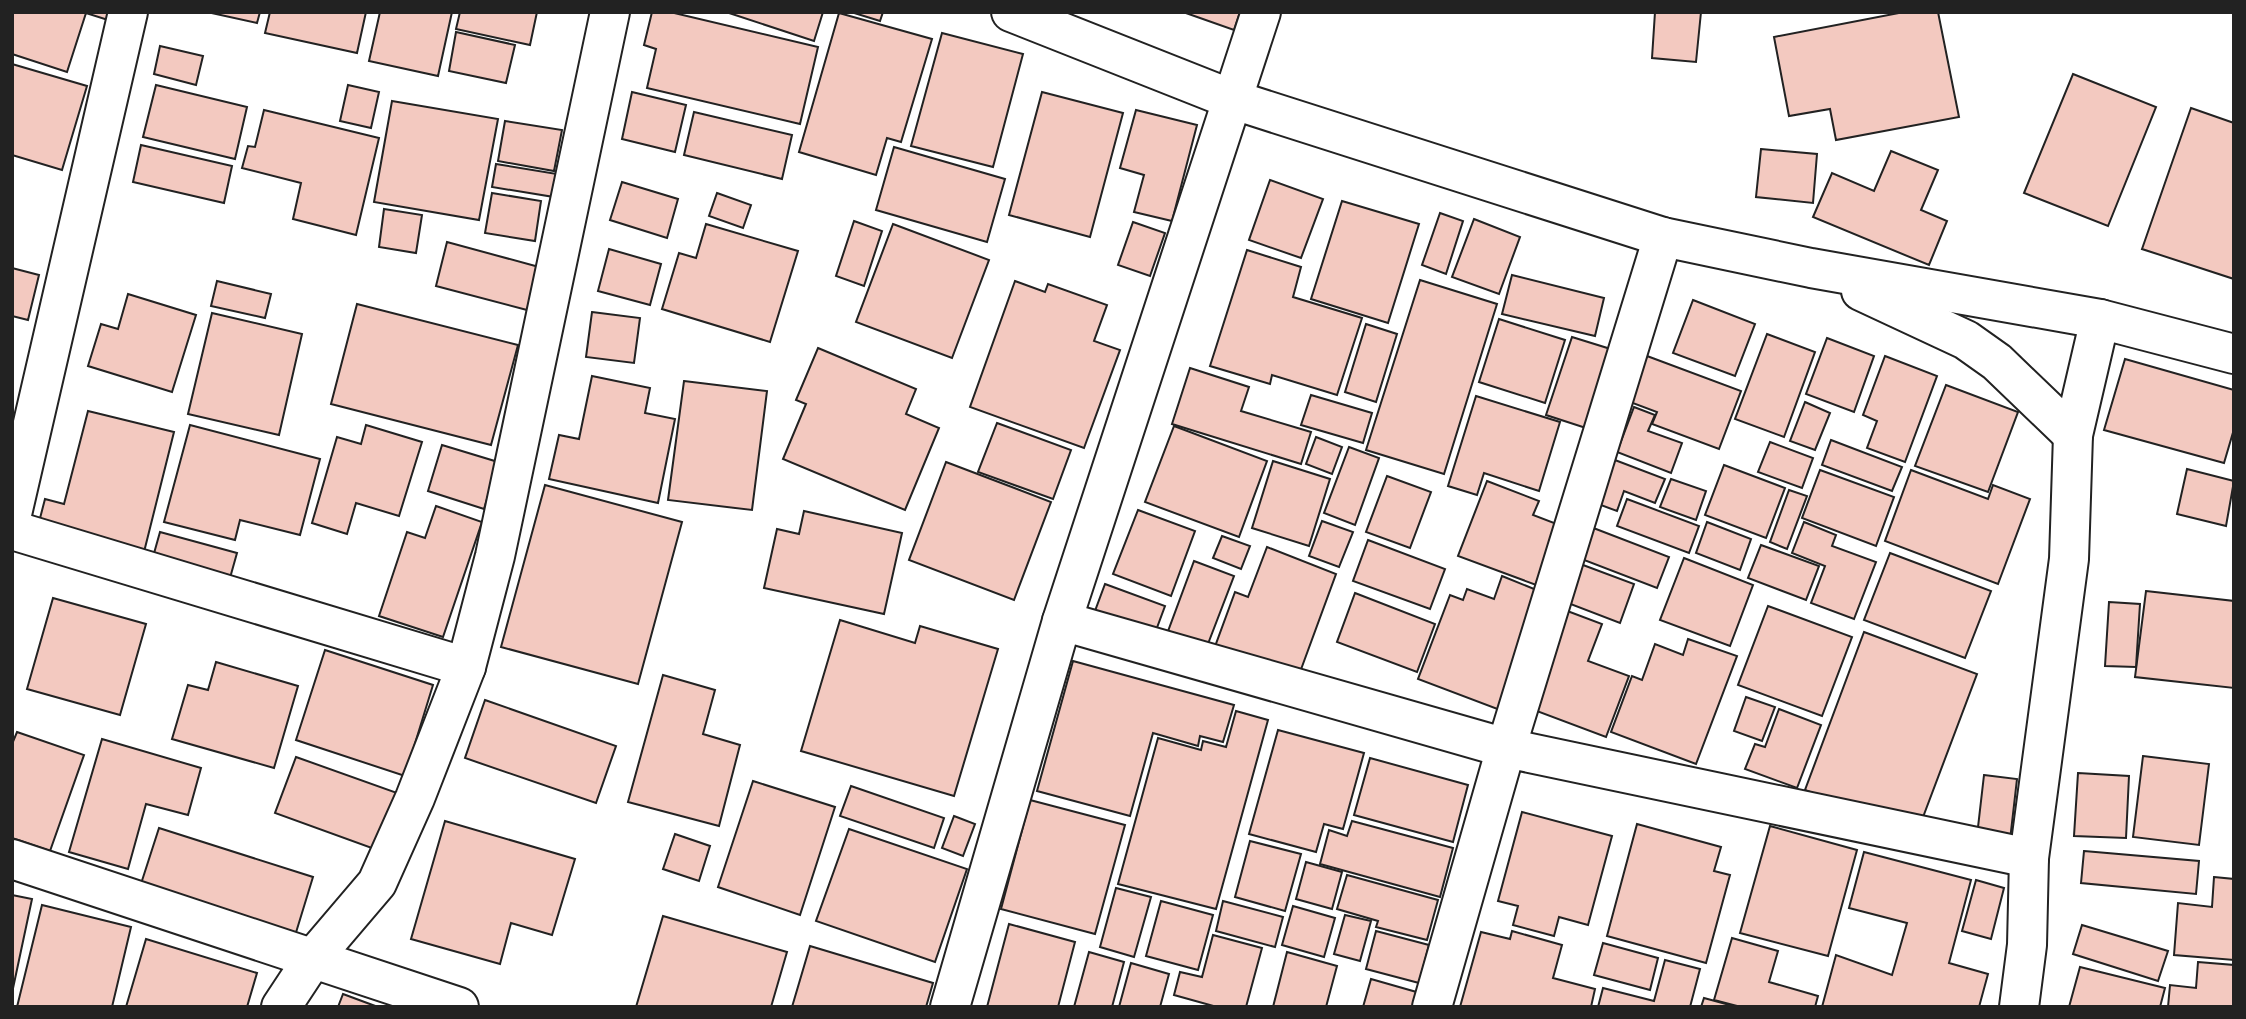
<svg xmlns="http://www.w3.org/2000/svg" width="2246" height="1019" font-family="'DejaVu Sans',sans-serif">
<rect width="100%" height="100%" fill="#fff"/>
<g fill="#f3c9c0" stroke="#222" stroke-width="2">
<path d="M12 12H110L108 20 86 13 67 72 12 54Z"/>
<path d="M207 12H260L257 23Z"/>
<path d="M270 12H366L357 53 265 33Z"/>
<path d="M380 12H452L438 76 369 61Z"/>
<path d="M460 12H537L530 45 456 29Z"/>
<path d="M652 12H670L818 47 800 124 647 88 656 49 644 45Z"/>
<path d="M726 12H823L814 41Z"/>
<path d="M851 12H883L880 21Z"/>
<path d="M1183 12H1240L1234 30Z"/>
<path d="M1655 12H1701L1696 62 1652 58Z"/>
<path d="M1904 12H1938L1959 117 1836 140 1830 109 1789 116 1774 37Z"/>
<path d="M839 13 932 39 901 142 887 138 876 175 799 152Z"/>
<path d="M456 32 515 45 506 83 449 71Z"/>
<path d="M942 33 1023 54 993 167 911 146Z"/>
<path d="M160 46 203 56 196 85 154 74Z"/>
<path d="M12 64 87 86 62 170 12 155Z"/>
<path d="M2073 74 2156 107 2108 226 2024 193Z"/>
<path d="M156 85 247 107 235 159 143 137Z"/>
<path d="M348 85 379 92 371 128 340 121Z"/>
<path d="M632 92 686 105 675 152 622 139Z"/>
<path d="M1042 92 1123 113 1090 237 1009 215Z"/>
<path d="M392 101 498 119 479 220 374 202Z"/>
<path d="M2191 108 2234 123V279L2142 249Z"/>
<path d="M264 110 379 138 356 235 293 219 301 183 242 168 248 146 255 147Z"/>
<path d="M1136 110 1197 125 1172 221 1134 212 1144 175 1120 168Z"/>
<path d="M694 112 792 135 782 179 684 155Z"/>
<path d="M505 121 562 130 554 171 498 161Z"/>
<path d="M141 145 232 166 224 203 133 182Z"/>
<path d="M894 147 1005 179 987 242 876 210Z"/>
<path d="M1761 149 1817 154 1813 203 1756 197Z"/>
<path d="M1891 151 1938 170 1921 210 1947 221 1929 265 1813 217 1832 173 1874 191Z"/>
<path d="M496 164 557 174 554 197 492 187Z"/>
<path d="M1270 180 1323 199 1301 258 1249 240Z"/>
<path d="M622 182 678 199 667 238 610 220Z"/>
<path d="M492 193 541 201 535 241 485 233Z"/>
<path d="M717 193 751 205 743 228 709 216Z"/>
<path d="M1342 201 1419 224 1388 323 1311 299Z"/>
<path d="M384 209 422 215 416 253 379 247Z"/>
<path d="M1440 213 1463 221 1446 274 1422 265Z"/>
<path d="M1474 219 1520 237 1499 294 1452 277Z"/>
<path d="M854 221 882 231 864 286 836 276Z"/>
<path d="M1133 222 1165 233 1150 276 1118 265Z"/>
<path d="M706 224 798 251 770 342 662 309 679 253 696 258Z"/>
<path d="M893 224 989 260 952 358 856 322Z"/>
<path d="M447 242 539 267 527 310 436 286Z"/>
<path d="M609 249 661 264 650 305 598 291Z"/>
<path d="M1247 250 1301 267 1293 297 1362 318 1337 395 1272 375 1270 384 1210 366Z"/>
<path d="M12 268 39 275 28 320 12 316Z"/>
<path d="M1512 275 1604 298 1595 336 1502 314Z"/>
<path d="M1420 280 1497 304 1444 474 1366 450Z"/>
<path d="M217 281 271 294 265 318 211 306Z"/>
<path d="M1015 281 1045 292 1048 284 1107 305 1094 341 1120 350 1084 448 970 407Z"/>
<path d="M128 294 196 315 172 392 88 366 101 324 118 329Z"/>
<path d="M1693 300 1755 324 1735 376 1673 353Z"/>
<path d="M357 304 518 345 491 445 331 404Z"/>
<path d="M592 312 640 318 634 363 586 357Z"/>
<path d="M212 313 302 334 279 435 188 414Z"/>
<path d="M1499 319 1565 340 1545 403 1479 382Z"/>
<path d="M1366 324 1397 334 1376 402 1345 392Z"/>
<path d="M1767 334 1815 352 1784 437 1735 419Z"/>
<path d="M1572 337 1617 351 1592 430 1546 415Z"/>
<path d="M1827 338 1874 356 1854 412 1806 394Z"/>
<path d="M818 348 916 389 906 414 939 428 905 510 783 459 806 404 796 400Z"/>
<path d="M1647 356 1741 391 1719 449 1652 424 1657 412 1630 402Z"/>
<path d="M1885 356 1937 376 1905 462 1867 448 1877 421 1863 415Z"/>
<path d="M2125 359 2234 390V429L2224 463 2104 430Z"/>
<path d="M1190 368 1249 387 1241 411 1311 432 1301 464 1172 424Z"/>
<path d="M592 376 650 388 645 413 675 419 658 503 549 479 559 435 579 439Z"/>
<path d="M684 381 767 391 752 510 668 500Z"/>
<path d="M1946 385 2018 412 1988 492 1915 466Z"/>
<path d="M1311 395 1372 413 1363 443 1301 425Z"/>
<path d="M1476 396 1560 422 1539 491 1484 473 1477 495 1448 486Z"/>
<path d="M1805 402 1830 413 1815 450 1790 441Z"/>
<path d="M1634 407 1655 415 1648 431 1682 443 1671 473 1617 452Z"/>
<path d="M88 411 174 432 144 552 38 526 45 499 64 504Z"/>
<path d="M997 423 1071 450 1053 499 978 472Z"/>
<path d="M190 425 320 459 300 535 240 520 235 540 164 522Z"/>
<path d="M366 425 422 442 399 516 356 503 347 534 312 523 337 437 361 444Z"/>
<path d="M1174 426 1267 461 1239 537 1145 502Z"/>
<path d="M1316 437 1342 447 1332 474 1306 464Z"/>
<path d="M1831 440 1902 467 1892 491 1822 465Z"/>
<path d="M1770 442 1813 458 1802 488 1758 472Z"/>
<path d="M442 445 498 462 484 509 428 491Z"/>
<path d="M1349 447 1379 458 1355 525 1324 513Z"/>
<path d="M1607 457 1665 479 1655 503 1624 491 1617 511 1590 501Z"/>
<path d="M1273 461 1330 479 1309 546 1252 528Z"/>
<path d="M946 462 1051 502 1014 600 909 560Z"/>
<path d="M1724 465 1785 488 1766 538 1705 515Z"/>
<path d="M2187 469 2234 481 2226 526 2177 514Z"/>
<path d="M1820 470 1894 497 1876 546 1802 518Z"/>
<path d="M1911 470 1988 499 1993 485 2030 499 1998 584 1885 541Z"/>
<path d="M1387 476 1431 492 1410 548 1366 532Z"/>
<path d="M1671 479 1706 491 1696 520 1660 507Z"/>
<path d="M1487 481 1539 501 1533 515 1562 526 1539 586 1458 556Z"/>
<path d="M545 485 682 522 638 684 501 647Z"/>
<path d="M1789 490 1807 496 1787 549 1770 542Z"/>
<path d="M1627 499 1699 526 1689 553 1617 526Z"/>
<path d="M436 506 482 522 443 637 379 616 407 532 425 538Z"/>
<path d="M1138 510 1195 531 1171 596 1113 574Z"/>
<path d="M804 511 902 533 884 614 764 588 777 529 799 534Z"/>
<path d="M1322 521 1353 532 1339 567 1309 556Z"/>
<path d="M1707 522 1751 539 1740 570 1696 553Z"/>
<path d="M1804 522 1836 535 1832 546 1876 562 1854 619 1811 603 1825 566 1792 553Z"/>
<path d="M1583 524 1669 557 1657 588 1571 555Z"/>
<path d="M160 532 237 553 228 585 151 564Z"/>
<path d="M1222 536 1250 546 1241 569 1213 558Z"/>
<path d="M1368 540 1445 569 1430 609 1353 581Z"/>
<path d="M1761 545 1819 566 1806 600 1748 578Z"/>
<path d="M1267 547 1336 574 1296 683 1213 652 1235 592 1248 597Z"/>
<path d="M1890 553 1991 591 1965 658 1864 620Z"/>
<path d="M1684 558 1753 585 1730 646 1660 620Z"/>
<path d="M1194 561 1234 576 1206 649 1167 634Z"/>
<path d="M1575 562 1634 584 1620 623 1560 600Z"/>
<path d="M1502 576 1544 593 1500 710 1418 679 1450 595 1463 600 1467 589 1494 599Z"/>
<path d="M1105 584 1165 606 1155 633 1095 611Z"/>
<path d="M2146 591 2234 601V688L2135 677Z"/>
<path d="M1355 593 1435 624 1417 672 1337 642Z"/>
<path d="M53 598 146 624 120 715 27 689Z"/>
<path d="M2109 602 2140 604 2136 667 2105 666Z"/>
<path d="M1768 606 1852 637 1822 716 1738 685Z"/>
<path d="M1562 609 1602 624 1588 661 1629 676 1606 737 1526 707Z"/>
<path d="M840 620 915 643 920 626 998 649 954 796 801 751Z"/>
<path d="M1864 632 1977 674 1917 833 1805 790Z"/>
<path d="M1688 639 1737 656 1696 764 1611 732 1632 676 1642 680 1655 644 1683 655Z"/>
<path d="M325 650 433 685 405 776 296 740Z"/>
<path d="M1073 661 1234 705 1223 742 1200 736 1198 746 1153 733 1130 816 1037 791Z"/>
<path d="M216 662 298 686 274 768 172 739 188 685 208 690Z"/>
<path d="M663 675 715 690 703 734 740 745 719 826 628 802Z"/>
<path d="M1746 697 1775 707 1762 741 1734 731Z"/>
<path d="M485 700 616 746 596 803 465 758Z"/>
<path d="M1779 709 1821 725 1797 788 1745 769 1755 744 1765 747Z"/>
<path d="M1236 711 1268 720 1216 909 1118 884 1158 738 1201 750 1203 741 1226 747Z"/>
<path d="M1278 730 1364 753 1343 829 1324 824 1316 852 1249 834Z"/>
<path d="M17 732 84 755 50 851 12 838V744Z"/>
<path d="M102 739 201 768 188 815 146 804 128 869 69 852Z"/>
<path d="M2143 756 2209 764 2199 845 2133 837Z"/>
<path d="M296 757 400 794 380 851 275 813Z"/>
<path d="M1370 758 1468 785 1453 842 1354 815Z"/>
<path d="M2078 773 2129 776 2126 838 2074 836Z"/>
<path d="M1984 775 2017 779 2010 840 1977 836Z"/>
<path d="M753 781 835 807 800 915 718 887Z"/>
<path d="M851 786 944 818 934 848 840 816Z"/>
<path d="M1030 800 1125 825 1095 934 1001 909Z"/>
<path d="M1522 812 1612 836 1588 925 1559 917 1554 936 1513 925 1518 906 1498 901Z"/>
<path d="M954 816 975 824 963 856 942 848Z"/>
<path d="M445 821 575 859 552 935 511 923 500 964 411 939Z"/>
<path d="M1352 821 1453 848 1440 897 1320 864 1329 830 1347 836Z"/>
<path d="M1637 824 1721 847 1714 871 1730 875 1706 963 1607 936Z"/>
<path d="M1770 826 1857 850 1828 956 1740 933Z"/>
<path d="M159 828 313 877 294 939 139 890Z"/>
<path d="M849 829 967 869 935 962 816 921Z"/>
<path d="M675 834 710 846 699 881 663 869Z"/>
<path d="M1250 841 1301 854 1285 911 1235 897Z"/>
<path d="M2084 851 2199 861 2196 894 2081 883Z"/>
<path d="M1864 852 1971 880 1949 963 1988 974 1979 1007H1822L1836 955 1892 975 1907 923 1849 908Z"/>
<path d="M1306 862 1342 872 1332 909 1296 899Z"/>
<path d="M1347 875 1438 900 1427 940 1376 927 1378 921 1337 909Z"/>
<path d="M2214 877 2234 879V960L2174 955 2178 903 2212 907Z"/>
<path d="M1976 880 2004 888 1991 939 1962 931Z"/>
<path d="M1116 888 1151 897 1134 957 1100 947Z"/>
<path d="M12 895 32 899 12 993Z"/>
<path d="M1161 901 1213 915 1198 970 1146 956Z"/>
<path d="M1223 901 1283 917 1275 947 1216 931Z"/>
<path d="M42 905 131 927 112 1007H17Z"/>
<path d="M1293 906 1335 918 1324 957 1282 945Z"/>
<path d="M1345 915 1371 921 1360 961 1334 954Z"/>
<path d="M663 916 787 952 771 1007H636Z"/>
<path d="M1009 924 1075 942 1058 1007H987Z"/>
<path d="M2082 925 2168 951 2158 981 2073 954Z"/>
<path d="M1376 931 1429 945 1419 983 1366 969Z"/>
<path d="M1512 931 1562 945 1553 978 1595 989 1591 1007H1460L1481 932 1510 939Z"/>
<path d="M1213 935 1262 948 1246 1007H1217L1174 995 1180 972 1202 977Z"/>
<path d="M1732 938 1778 951 1769 982 1818 996 1815 1007H1741L1714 1000Z"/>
<path d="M146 939 257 973 247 1007H126Z"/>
<path d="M1603 943 1658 958 1650 990 1594 975Z"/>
<path d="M810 946 933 983 926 1007H792Z"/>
<path d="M1089 952 1124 962 1112 1007H1074Z"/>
<path d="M1287 952 1337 966 1326 1007H1273Z"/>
<path d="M1665 960 1700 969 1690 1007H1598L1603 988 1654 1001Z"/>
<path d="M2198 962 2234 965V1007H2168L2170 985 2196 988Z"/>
<path d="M1131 963 1169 974 1160 1007H1119Z"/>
<path d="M2080 967 2165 988 2160 1007H2069Z"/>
<path d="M1371 979 1420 993 1416 1007H1363Z"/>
<path d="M343 994 378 1007H338Z"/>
<path d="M1704 998 1737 1007H1701Z"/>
</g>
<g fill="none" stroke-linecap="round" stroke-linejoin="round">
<defs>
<g id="street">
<path d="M1011 12 1231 99 1663 237 1811 268 2100 319 2234 354"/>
<path d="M1861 291 1966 340 1997 362 2073 435"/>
<path d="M12 514 128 12"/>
<path d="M12 530 466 667"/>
<path d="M1062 621 1506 748 2029 858"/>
<path d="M12 859 459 1007"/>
<path d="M281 1007 314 957 377 883 415 798 466 667 495 556 610 12"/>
<path d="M950 1007 1062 621 1261 12"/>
<path d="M1432 1007 1506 748 1663 237"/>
<path d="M2019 1007 2027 945 2029 858 2069 559 2073 435 2100 319"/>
</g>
</defs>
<use href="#street" stroke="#222" stroke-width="42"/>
<use href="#street" stroke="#fff" stroke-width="38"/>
</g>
<rect width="2246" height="1019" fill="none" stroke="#222222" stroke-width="28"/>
</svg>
